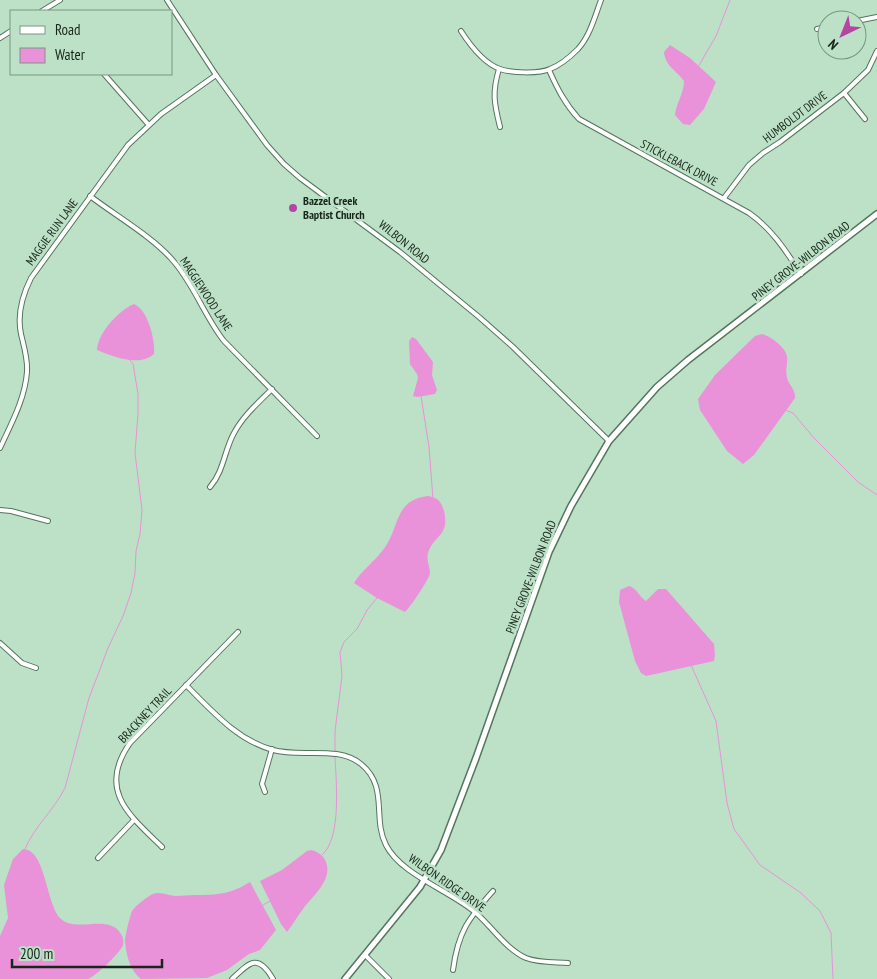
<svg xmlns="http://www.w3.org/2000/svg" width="877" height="979" font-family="'PT Sans Narrow',sans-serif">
<rect width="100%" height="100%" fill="#bce1c6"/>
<g fill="#e992d9">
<path d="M670 45 690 58 716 82 704 109 690 125 683 124 675 115C676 103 684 94 684 81 677 71 665 66 664 52Z"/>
<path d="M134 304C148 310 155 339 154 354 139 367 114 357 97 350 97 334 119 310 134 304Z"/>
<path d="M762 334C770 336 786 347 787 357 788 363 785 370 787 377 788 385 796 389 795 398L754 455 743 464 727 451 700 410 698 399 715 375 755 336Z"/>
<path d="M412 337 416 339 433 362 432 375 437 390 435 394 417 397 413 396 418 378 417 374 410 364 409 341Z"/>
<path d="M428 496C438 498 441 501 444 511 450 536 434 535 428 553 426 560 430 567 430 573 430 578 409 609 405 612L377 598 354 583C362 570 374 562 383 550 400 529 393 500 428 496Z"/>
<path d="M629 586C637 588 639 597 646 601L658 589H666L714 644 715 655 714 661 646 676 641 673 635 661 619 602 620 590Z"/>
<path d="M23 849C46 849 46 905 61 919 77 933 109 913 121 934 123 937 124 941 123 945 120 953 96 976 88 979 83 979 74 979 69 979 46 979 23 979 0 979V936L8 918 4 885 13 859Z"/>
<path d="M311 850C316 851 321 854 324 858 336 878 313 895 303 909 297 917 293 924 287 932L281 924 260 881 282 870 307 851Z"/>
<path d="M250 882 276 930 260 950 249 954 227 970 207 978 141 979C130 971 126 954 125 941 125 936 130 916 132 911 136 905 147 897 153 894 160 891 169 896 176 896 182 896 189 895 195 895 218 895 231 894 250 882Z"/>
</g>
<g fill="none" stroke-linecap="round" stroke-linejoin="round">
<g stroke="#e992d9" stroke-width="1">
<path d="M698 67 716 36 730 0"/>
<path d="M421 396 429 447 433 499"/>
<path d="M785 410 793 413 814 438 858 482 877 495"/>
<path d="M691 665 716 721 727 803 734 829 760 865 801 893 820 911 831 933 833 979"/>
<path d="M335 752V731L342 676 340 652 344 642 357 629 367 610 377 598"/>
<path d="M25 849C34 827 54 810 65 788L89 698 108 648 123 616 131 593 135 573 136 551 140 534 142 510 135 453 138 414V394L133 364 130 360"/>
<path d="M322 855C342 838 336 781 335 756"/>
<path d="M263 905 270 901"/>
</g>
<defs>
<g id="minor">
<path d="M167 0 216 75 267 145 284 164 300 178 400 252 479 317 513 347 609 441"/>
<path d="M42 11 60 0"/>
<path d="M857 21 877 17"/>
<path d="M817 29 827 27"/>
<path d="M461 31C470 45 483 63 500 69 511 73 539 74 550 69 561 65 570 57 578 49 590 36 595 16 601 0"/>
<path d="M0 38 11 31"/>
<path d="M499 69C492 92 494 103 500 127"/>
<path d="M549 70C557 88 565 104 579 119L749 213C772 229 786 251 801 274"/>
<path d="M104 74 148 124"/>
<path d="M844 93 865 119"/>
<path d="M90 196C116 216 155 238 175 263 195 287 205 317 224 341L317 436"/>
<path d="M724 198 749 165 763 153 780 142 844 93 868 70 877 51"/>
<path d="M0 448C11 424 25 399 27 372 28 359 24 347 21 334 17 315 22 296 31 278L128 145 161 114 216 75"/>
<path d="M210 487C224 471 224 451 234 433 243 416 258 403 272 389"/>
<path d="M0 510 11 511 48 521"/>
<path d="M0 643 22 663 36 668"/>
<path d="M186 685C212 711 237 740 273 750 302 758 337 745 361 764 389 787 372 818 386 845 401 875 451 891 476 913 492 927 506 949 526 958 539 963 554 962 568 963"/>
<path d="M265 792 262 784 272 749"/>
<path d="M162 847C129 815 97 790 130 743L238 632"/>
<path d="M98 858 134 820"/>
<path d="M365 955 389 979"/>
<path d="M453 970C458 932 468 919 493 891"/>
<path d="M232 979C250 962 258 953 273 979"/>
</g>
<path id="tertiary" d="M345 979 420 887 441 850 476 758 549 552 571 506 609 441 657 387 688 360 877 214"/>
</defs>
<use href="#minor" stroke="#54755e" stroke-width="6"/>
<use href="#tertiary" stroke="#54755e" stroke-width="8"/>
<use href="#minor" stroke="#fff" stroke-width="4"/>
<use href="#tertiary" stroke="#fff" stroke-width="5"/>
</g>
<circle fill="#b445a3" stroke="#bce1c6" stroke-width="2" cx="293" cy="208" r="5"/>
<g text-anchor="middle" stroke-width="5" stroke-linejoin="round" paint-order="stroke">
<g font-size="12" fill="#18261c" stroke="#bce1c6">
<text transform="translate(795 117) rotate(-37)" y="4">HUMBOLDT DRIVE</text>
<text transform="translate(679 163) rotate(28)" y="4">STICKLEBACK DRIVE</text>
<text transform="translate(52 232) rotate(-54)" y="4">MAGGIE RUN LANE</text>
<text transform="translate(404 242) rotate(39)" y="4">WILBON ROAD</text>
<text transform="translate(801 261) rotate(-38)" y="4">PINEY GROVE-WILBON ROAD</text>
<text transform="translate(206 294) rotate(57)" y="4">MAGGIEWOOD LANE</text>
<text transform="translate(531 577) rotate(-69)" y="4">PINEY GROVE-WILBON ROAD</text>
<text transform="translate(145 715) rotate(-47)" y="4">BRACKNEY TRAIL</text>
<text transform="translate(447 883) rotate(35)" y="4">WILBON RIDGE DRIVE</text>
</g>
<g font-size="12" font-weight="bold" fill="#18261c" stroke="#bce1c6" text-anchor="start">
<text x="303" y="205">Bazzel Creek<tspan x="303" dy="14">Baptist Church</tspan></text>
</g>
</g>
<rect x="10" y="10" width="162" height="65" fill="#bce1c6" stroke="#7a9682"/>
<rect x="20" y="26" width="25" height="8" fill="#ffffff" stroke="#7a9682"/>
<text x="55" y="35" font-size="15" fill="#18261c">Road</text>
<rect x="20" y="48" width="25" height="15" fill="#e992d9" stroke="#7a9682"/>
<text x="55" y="60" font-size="15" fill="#18261c">Water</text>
<g transform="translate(842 35) rotate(223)"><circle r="24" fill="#bce1c6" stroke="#7a9682"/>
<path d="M0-4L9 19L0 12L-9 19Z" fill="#b445a3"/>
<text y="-8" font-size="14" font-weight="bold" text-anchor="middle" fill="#18261c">N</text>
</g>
<path d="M12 959v8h150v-8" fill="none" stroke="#18261c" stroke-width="2.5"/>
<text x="20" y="959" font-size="15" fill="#18261c" stroke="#bce1c6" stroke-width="4" paint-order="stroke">200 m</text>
</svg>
